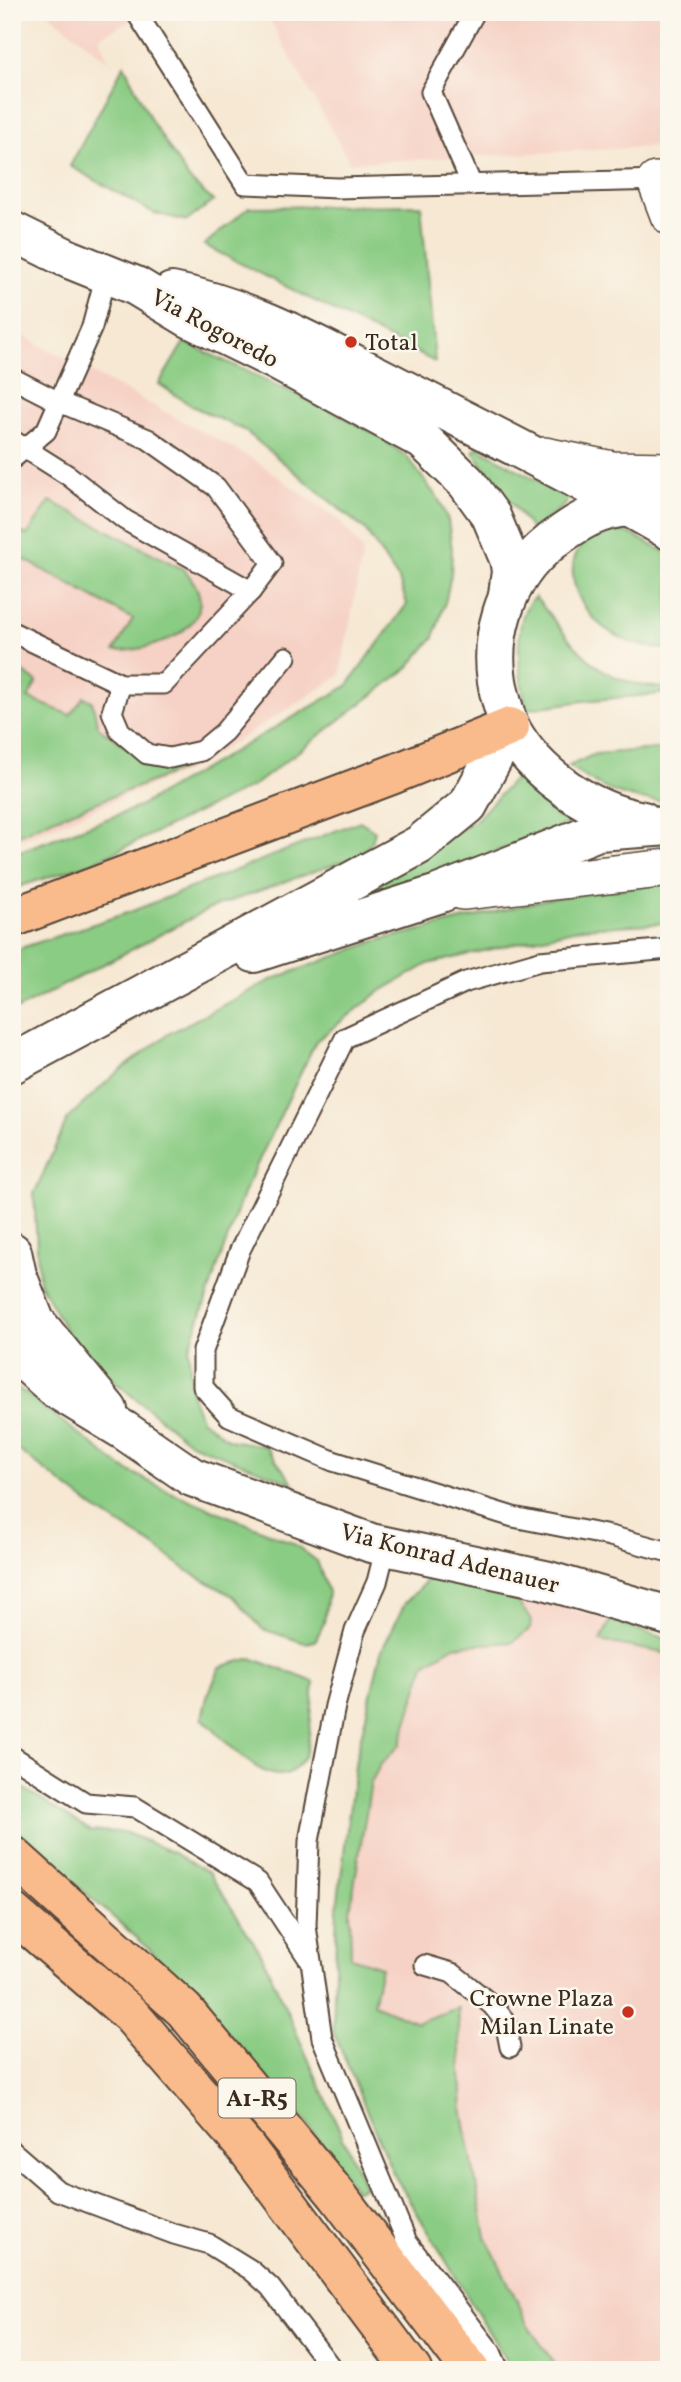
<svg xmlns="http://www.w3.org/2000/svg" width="681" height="2382" font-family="Vollkorn,serif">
<rect width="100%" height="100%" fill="#fbf7ec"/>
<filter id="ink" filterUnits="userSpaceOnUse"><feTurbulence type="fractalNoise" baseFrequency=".0143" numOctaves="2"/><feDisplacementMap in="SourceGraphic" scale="14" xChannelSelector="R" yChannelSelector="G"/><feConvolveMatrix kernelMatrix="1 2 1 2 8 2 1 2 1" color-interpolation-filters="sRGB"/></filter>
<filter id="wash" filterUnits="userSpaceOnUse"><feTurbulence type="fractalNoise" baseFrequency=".00686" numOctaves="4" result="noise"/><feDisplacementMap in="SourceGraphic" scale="28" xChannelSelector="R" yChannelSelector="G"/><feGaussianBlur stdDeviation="1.57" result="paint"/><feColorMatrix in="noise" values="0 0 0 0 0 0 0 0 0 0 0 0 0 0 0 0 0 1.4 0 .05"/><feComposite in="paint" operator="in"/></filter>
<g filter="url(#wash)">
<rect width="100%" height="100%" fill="#f6e8d3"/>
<g fill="#f6d1c5">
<path d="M47 12H148L99 37 109 62Z"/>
<path d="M265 12H669V146L350 163Z"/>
<path d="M12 330 253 459 339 520 363 551 340 676 197 766 12 844Z"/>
<path d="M449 1577 611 1620 669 1640V2370H512L393 2173 333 2031 350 1911 356 1758 381 1652 405 1603 428 1579Z"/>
</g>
<g fill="#8bcc84" stroke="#637b51" stroke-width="2">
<path d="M124 65 151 120 189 179 213 201 187 221 154 213 70 166Z"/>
<path d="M421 205 435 362 204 245 249 207Z"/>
<path d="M184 342 338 414 379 436 407 457 439 500 448 520 452 549 451 574 446 599 434 637 408 668 253 786 94 862 12 889V854L136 808 347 686 407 604 399 580 365 530 244 430 192 406 159 384Z"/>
<path d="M477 447 564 495 567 498 566 504 532 530 473 452Z"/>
<path d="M50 501 183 569C233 620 160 652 114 651L133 619 16 555 12 560V528L27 535Z"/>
<path d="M613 530 629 533 669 554V649C645 649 623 642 603 627 567 599 555 540 613 530Z"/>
<path d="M535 597C576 646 595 686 669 688V693L583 701 528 709C518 684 511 614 535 597Z"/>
<path d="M12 664 37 682 28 698 70 715 84 697 92 701 98 727 154 765 165 769H184L53 819 12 838Z"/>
<path d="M669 748V801C631 803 599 789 569 766L595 754Z"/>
<path d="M516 777 521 778 545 802 574 818 575 821 431 877 371 894 369 886 476 820Z"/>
<path d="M360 821 375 831 372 842 358 856 211 908 12 1012V951L130 912Z"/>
<path d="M669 882V923L582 928 428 964 378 993 316 1041 243 1194 189 1349 191 1392 201 1419 229 1440 265 1446 294 1484 190 1443 77 1351 39 1282 34 1194 68 1118 113 1076 168 1034 271 980 376 941 548 899Z"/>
<path d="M12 1383 123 1468 166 1490 293 1543 317 1561 328 1592 324 1623 315 1641 305 1643 262 1629 233 1596 189 1572 156 1547 95 1509 12 1445Z"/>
<path d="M449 1577 500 1591 515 1599 531 1619 530 1629 513 1642 454 1646 425 1664 400 1745 381 1764 371 1782 350 1911 351 1957 381 1967 373 2004 417 2022 458 2008 463 2114 486 2237 531 2330 559 2370H512L508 2364 393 2173 333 2031 337 1908 356 1758 381 1652 405 1603 428 1579Z"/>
<path d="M611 1620 669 1640V1654L600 1641Z"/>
<path d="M251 1658 314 1682C312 1705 311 1730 306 1753 305 1758 301 1762 297 1766 272 1798 221 1736 202 1718L207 1697 220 1667Z"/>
<path d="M12 1781 91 1831 124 1832 172 1852 209 1873 262 1955 365 2187 355 2190 302 2117 230 2036 145 1945 42 1855 12 1835Z"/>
</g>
</g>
<g filter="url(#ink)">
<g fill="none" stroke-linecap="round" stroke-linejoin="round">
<defs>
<g id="service">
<path d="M136 12 245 184 337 188 664 180"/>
<path d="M472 185 431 92 475 12"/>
<path d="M12 378 59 402 148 439 216 487 272 563 251 591 164 684H121L12 632"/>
<path d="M12 440 69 476 125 520 251 591"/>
<path d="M12 459 46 431 92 327 106 274"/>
<path d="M121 684 112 712 120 731 147 754 170 758 201 751 224 732 286 657"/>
<path d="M669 949 540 961 466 982 345 1038 240 1250 203 1351V1387L229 1416 333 1461 513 1517 610 1536 669 1552"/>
<path d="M386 1546 377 1582 355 1631 335 1706 309 1841 306 1926 322 2038 407 2242 491 2352 499 2370"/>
<path d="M12 1756 86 1803 135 1807 258 1882 308 1958"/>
<path d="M425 1965 452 1973 492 2005 505 2021 510 2047"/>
<path d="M12 2151 58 2191 174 2234 209 2244 251 2270 270 2287 333 2370"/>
</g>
<g id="minor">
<path d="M656 181 669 215"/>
<path d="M545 456 613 470 669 471"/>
<path d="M629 507 669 501"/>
<path d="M463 891 669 868"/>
</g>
<g id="tertiary">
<path d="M12 231 69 259 136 286 189 318 279 362 423 440 467 483 491 516 509 559 511 571 508 595"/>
<path d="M172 292C255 308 327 351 401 388 491 434 581 479 669 530"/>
<path d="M629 507C598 509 577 522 552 541 503 579 484 643 502 703 505 712 507 721 511 729 536 775 590 812 643 821"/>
<path d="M254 953 438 894 598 831 669 826"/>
<path d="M12 1064 419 845 468 805 510 727"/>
<path d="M12 1252 17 1275 35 1321 108 1410"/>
<path d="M12 1350 56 1389 125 1431 192 1477 371 1543 545 1580 669 1616"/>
</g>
<path id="trunk" d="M12 918 394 774 510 727"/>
<g id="motorway">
<path d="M12 1855 184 2010 338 2196 470 2370"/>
<path d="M12 1912 130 2014 247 2149 412 2370"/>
</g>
</defs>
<use href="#service" stroke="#574639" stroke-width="23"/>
<use href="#minor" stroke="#574639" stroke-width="40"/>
<use href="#tertiary" stroke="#574639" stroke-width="42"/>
<use href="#trunk" stroke="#574639" stroke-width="42"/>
<use href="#motorway" stroke="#574639" stroke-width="42"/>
<use href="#service" stroke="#fff" stroke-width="19"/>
<use href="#minor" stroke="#fff" stroke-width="37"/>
<use href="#tertiary" stroke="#fff" stroke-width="38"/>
<use href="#trunk" stroke="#fabb8c" stroke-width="38"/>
<use href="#motorway" stroke="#fabb8c" stroke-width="38"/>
</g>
</g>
<g fill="#c8321e" stroke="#fbf7ec" stroke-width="2.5">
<circle cx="351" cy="342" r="7"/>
<circle cx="628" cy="2012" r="7"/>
</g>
<g text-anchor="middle" stroke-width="5" stroke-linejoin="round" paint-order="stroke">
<rect fill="#fbf7ec" stroke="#75685c" stroke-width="2" x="218.5" y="2078.5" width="77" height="39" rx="5"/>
<g font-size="23" font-weight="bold" fill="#3b2a1e">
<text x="257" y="2106">A1-R5</text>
</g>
<g font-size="24" fill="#3b2a1e" stroke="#fbf7ec">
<text transform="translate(215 328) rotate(28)" y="8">Via Rogoredo</text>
<text transform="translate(450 1558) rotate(14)" y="8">Via Konrad Adenauer</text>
</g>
<g font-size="24" fill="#3b2a1e" stroke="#fbf7ec" text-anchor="start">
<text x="365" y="350">Total</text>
<text x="614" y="2006" text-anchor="end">Crowne Plaza<tspan x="614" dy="28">Milan Linate</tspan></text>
</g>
</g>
<rect width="681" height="2382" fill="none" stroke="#fbf7ec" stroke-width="42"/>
</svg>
